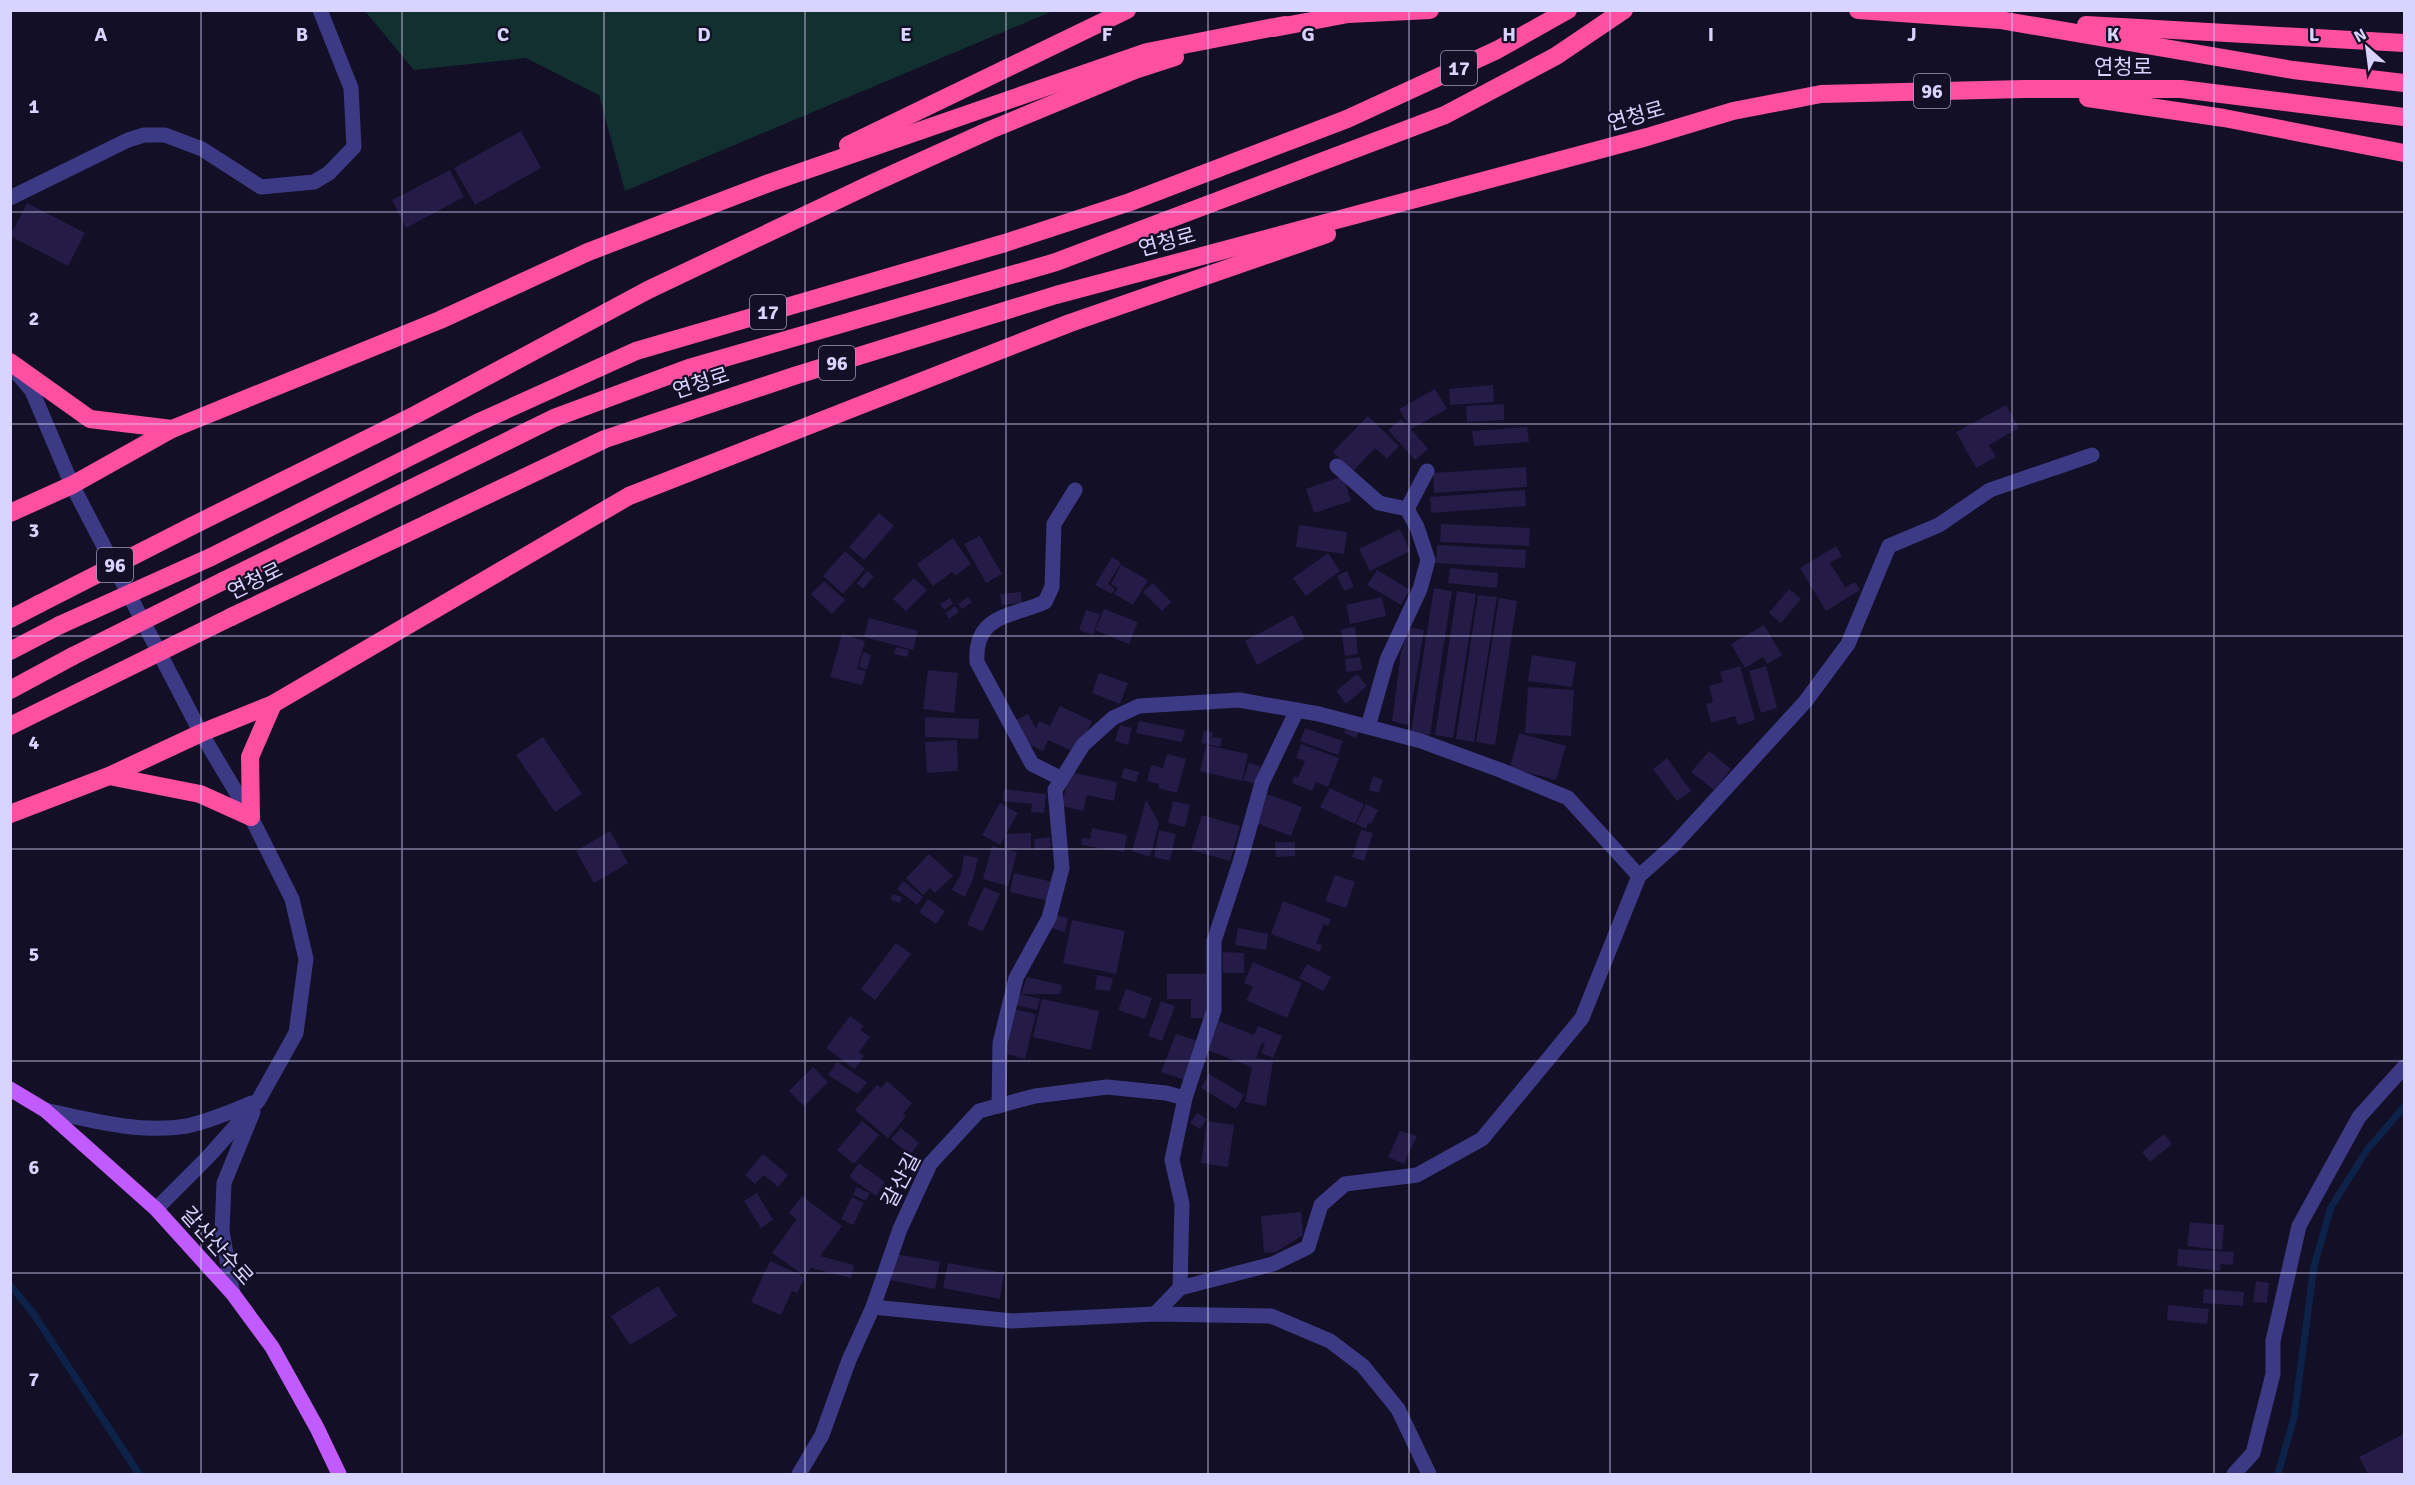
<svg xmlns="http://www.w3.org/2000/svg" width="2415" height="1485" font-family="Signika,'Noto Sans KR',sans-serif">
<rect width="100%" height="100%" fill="#130f26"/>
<path fill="#12302f" d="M365 11H1053L625 191 599 95 526 58 414 70Z"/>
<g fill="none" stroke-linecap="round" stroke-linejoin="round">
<g stroke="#0c2248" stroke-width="7">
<path d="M10 1285 33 1313 139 1474"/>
<path d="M2278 1474 2294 1418 2314 1266 2331 1207 2367 1150 2404 1107"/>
</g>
</g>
<g fill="#241b47">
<path d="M521 131 541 168 475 205 454 168Z"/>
<path d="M450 170 464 197 406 228 392 200Z"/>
<path d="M27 203 85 233 68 266 10 236Z"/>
<path d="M1493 385 1494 402 1450 405 1449 389Z"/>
<path d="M1435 389 1447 409 1411 429 1428 449 1415 460 1388 430 1401 419 1410 428 1399 409Z"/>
<path d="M1504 404V420L1467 422 1466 406Z"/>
<path d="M2006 405 2019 428 1989 445 1996 457 1976 468 1956 432Z"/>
<path d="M1368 416 1399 446 1387 459 1375 448 1353 471 1333 452Z"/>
<path d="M1527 427 1529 442 1474 446 1472 431Z"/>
<path d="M1526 467 1527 487 1434 493 1433 473Z"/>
<path d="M1343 476 1351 501 1314 513 1306 489Z"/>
<path d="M1525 490 1526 506 1431 513 1430 497Z"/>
<path d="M879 513 894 526 864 560 849 547Z"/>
<path d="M1441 524 1530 528 1529 546 1440 542Z"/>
<path d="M1299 525 1347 532 1344 554 1296 547Z"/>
<path d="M1400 529 1410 551 1370 571 1359 549Z"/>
<path d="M980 536 1002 574 986 583 964 544Z"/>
<path d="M953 538 971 564 955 576 952 572 933 586 917 564Z"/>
<path d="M1437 545 1526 550 1525 568 1436 563Z"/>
<path d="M1836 546 1842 556 1830 563 1845 587 1855 582 1860 590 1826 611 1800 568Z"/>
<path d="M845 551 865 569 843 594 823 576Z"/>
<path d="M1328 553 1340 571 1306 596 1293 578Z"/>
<path d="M1112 557 1121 563 1108 584 1115 589 1112 594 1095 585Z"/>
<path d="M1121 565 1148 580 1133 605 1114 594 1118 588 1111 584Z"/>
<path d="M1450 568 1498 573 1497 588 1448 583Z"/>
<path d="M1377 570 1410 590 1401 605 1367 585Z"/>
<path d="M867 571 874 576 863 589 857 583Z"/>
<path d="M1347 571 1354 587 1344 591 1337 576Z"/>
<path d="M914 578 927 590 906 611 893 599Z"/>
<path d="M824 581 845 600 832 614 811 594Z"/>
<path d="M1153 583 1171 602 1162 611 1143 592Z"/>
<path d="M1434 588 1452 591 1430 735 1411 732Z"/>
<path d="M1789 589 1801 599 1781 623 1769 613Z"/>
<path d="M1457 591 1476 594 1453 738 1435 735Z"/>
<path d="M1021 592 1022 603 1002 605 1000 594Z"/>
<path d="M1478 595 1497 597 1474 742 1456 739Z"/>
<path d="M968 597 972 602 962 609 958 604Z"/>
<path d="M1382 597 1386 616 1350 624 1346 605Z"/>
<path d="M950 598 953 604 944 610 940 604Z"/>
<path d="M1499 598 1517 601 1495 745 1476 742Z"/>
<path d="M955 606 959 612 949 619 945 613Z"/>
<path d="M1104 609 1138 622 1129 644 1095 630Z"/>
<path d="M1086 610 1100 614 1093 635 1079 630Z"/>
<path d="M1293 615 1305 638 1257 665 1245 641Z"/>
<path d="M869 618 918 631 913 650 864 637Z"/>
<path d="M1764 625 1782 655 1767 664 1763 657 1745 668 1731 644Z"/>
<path d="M1355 627 1358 654 1345 656 1341 629Z"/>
<path d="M1409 627 1424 630 1408 725 1392 721 1401 652Z"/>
<path d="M842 634 865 641 857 669 866 671 862 685 830 677Z"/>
<path d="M896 647 909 650 907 657 894 654Z"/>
<path d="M863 652 871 655 867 670 859 667Z"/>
<path d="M1532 655 1576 662 1572 687 1528 681Z"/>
<path d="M1360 657 1362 670 1346 672 1345 659Z"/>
<path d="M1740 666 1755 720 1738 725 1735 716 1711 723 1706 704 1713 702 1709 686 1723 682 1720 672Z"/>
<path d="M1766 666 1777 708 1761 713 1749 671Z"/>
<path d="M928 670 958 673 954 713 923 709Z"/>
<path d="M1099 673 1128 683 1120 704 1092 693Z"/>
<path d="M1357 674 1367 686 1346 704 1336 691Z"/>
<path d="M1528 687 1574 690 1571 736 1525 733Z"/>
<path d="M1060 706 1092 721 1077 753 1048 740 1043 751 1029 744 1030 741 1026 743 1014 721 1028 714 1036 729 1039 721 1050 726Z"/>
<path d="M925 717 979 719 978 739 925 737Z"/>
<path d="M1139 721 1185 730 1182 742 1136 733Z"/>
<path d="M1348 723 1360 728 1356 738 1344 733Z"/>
<path d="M1120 725 1132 728 1128 745 1115 741Z"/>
<path d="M1305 728 1343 741 1338 755 1300 741Z"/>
<path d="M1204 731 1213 732 1212 737 1222 738 1220 747 1201 743Z"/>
<path d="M1519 733 1566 746 1556 780 1510 768Z"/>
<path d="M543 737 582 794 555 812 516 755Z"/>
<path d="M957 740 958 771 927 773 925 742Z"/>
<path d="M1301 744 1339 758 1328 787 1316 782 1312 791 1292 783 1294 776 1298 778 1305 761 1296 758Z"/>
<path d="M1206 745 1248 754 1242 781 1200 771Z"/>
<path d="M1709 751 1731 769 1714 790 1691 772Z"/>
<path d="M1167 754 1186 759 1177 793 1158 788 1159 784 1147 781 1151 765 1163 768Z"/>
<path d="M1667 758 1691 791 1677 801 1653 769Z"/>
<path d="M1249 763 1261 766 1255 784 1243 780Z"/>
<path d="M1124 768 1139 772 1136 782 1121 778Z"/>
<path d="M1069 772 1117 782 1114 801 1087 795 1083 811 1062 806Z"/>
<path d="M1373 776 1383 780 1379 793 1369 790Z"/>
<path d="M1330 788 1364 804 1355 824 1320 807Z"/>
<path d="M1004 789 1046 794 1044 813 1031 812 1032 804 1003 801Z"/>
<path d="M1267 794 1302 807 1291 836 1256 823Z"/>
<path d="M1146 800 1159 823 1150 857 1132 851Z"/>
<path d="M1173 801 1190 805 1185 827 1168 823Z"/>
<path d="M1000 803 1018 813 1006 834 1031 833V848L1005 849 1017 852 1008 886 983 879 992 846 1004 849V838L1000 845 982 835Z"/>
<path d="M1366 804 1378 810 1371 824 1368 823 1366 829 1356 824Z"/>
<path d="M1202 815 1240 826 1230 861 1191 850Z"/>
<path d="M1092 828 1127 835 1124 852 1081 845 1082 838 1090 839Z"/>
<path d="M1159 830 1176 834 1170 861 1154 857Z"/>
<path d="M1361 830 1373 833 1364 861 1352 857Z"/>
<path d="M610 831 628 863 594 883 576 851Z"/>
<path d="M1050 837 1051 847 1035 850 1034 839Z"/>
<path d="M1275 842H1295V856L1276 857Z"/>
<path d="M929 854 953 876 935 893 930 888 923 895 906 878Z"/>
<path d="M964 855 978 858 973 879 965 897 952 890 961 874Z"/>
<path d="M1014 873 1053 882 1049 901 1010 892Z"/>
<path d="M1335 875 1355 882 1346 908 1325 901Z"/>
<path d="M903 881 923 897 917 905 897 889Z"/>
<path d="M984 887 1000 894 983 931 967 925Z"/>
<path d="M892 894 902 897 900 903 891 900Z"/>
<path d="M928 899 945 911 936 924 919 912Z"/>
<path d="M1283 901 1331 919 1328 926 1324 924 1316 943 1322 945 1320 952 1271 934Z"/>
<path d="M1055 915 1068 918 1065 932 1051 928Z"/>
<path d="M1072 920 1125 931 1116 974 1063 963Z"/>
<path d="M1238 928 1268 934 1266 950 1235 945Z"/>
<path d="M896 943 911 954 875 1000 861 989Z"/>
<path d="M1223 952 1244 953V973H1223Z"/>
<path d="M1253 962 1302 983 1287 1018 1246 1000 1253 987 1244 983Z"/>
<path d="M1307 964 1331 977 1323 991 1299 978Z"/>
<path d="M1167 974H1207L1206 1018H1191V999H1167Z"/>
<path d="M1097 975 1113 978 1110 991 1095 989Z"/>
<path d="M1027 977 1062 985 1060 994H1021Z"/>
<path d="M1126 989 1152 998 1145 1019 1118 1010Z"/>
<path d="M1016 993 1040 999 1037 1010 1013 1004Z"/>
<path d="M1042 999 1099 1011 1091 1050 1033 1037Z"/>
<path d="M1161 1001 1175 1006 1162 1041 1148 1036Z"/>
<path d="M1014 1009 1036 1014 1025 1059 1004 1053Z"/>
<path d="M850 1016 864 1026 860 1030 870 1037 859 1052 864 1056 855 1069 826 1048Z"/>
<path d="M1219 1021 1254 1035 1258 1026 1282 1036 1273 1058 1261 1053 1265 1044 1262 1043 1256 1058 1273 1061 1266 1106 1245 1102 1252 1067 1207 1050Z"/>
<path d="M1176 1034 1199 1041 1185 1080 1161 1072Z"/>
<path d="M837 1062 867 1082 858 1094 828 1075Z"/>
<path d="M813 1067 828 1082 804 1106 789 1091Z"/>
<path d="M1209 1074 1244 1095 1236 1109 1201 1088Z"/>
<path d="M887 1081 912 1103 903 1114 906 1116 888 1138 855 1110 877 1085 881 1088Z"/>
<path d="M1197 1113 1207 1119 1200 1129 1190 1123Z"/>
<path d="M862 1121 879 1135 854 1164 837 1150Z"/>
<path d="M1207 1121 1234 1125 1228 1167 1201 1163Z"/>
<path d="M901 1128 919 1143 910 1155 891 1139Z"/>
<path d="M1400 1131 1417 1136 1404 1164 1388 1157Z"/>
<path d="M2164 1134 2172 1144 2150 1162 2142 1152Z"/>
<path d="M763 1154 788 1175 778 1187 764 1175 755 1184 745 1175Z"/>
<path d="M859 1163 885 1182 876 1196 849 1177Z"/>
<path d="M856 1187 870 1193 866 1201 853 1195Z"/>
<path d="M757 1193 773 1220 761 1228 744 1201Z"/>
<path d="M802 1196 842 1226 820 1256 854 1265 851 1278 811 1268 805 1276 772 1253 797 1219 789 1213Z"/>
<path d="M852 1197 864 1203 853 1225 841 1219Z"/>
<path d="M1301 1212 1303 1235 1276 1252 1264 1253 1261 1216Z"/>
<path d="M2190 1222 2224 1225 2222 1250 2187 1246Z"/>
<path d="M2178 1249 2234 1252 2233 1265 2221 1264 2220 1271 2177 1266Z"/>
<path d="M896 1254 940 1262 935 1289 890 1280Z"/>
<path d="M770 1261 805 1277 797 1293 792 1291 781 1315 751 1302Z"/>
<path d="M948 1263 1004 1273 1000 1299 943 1288Z"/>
<path d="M2256 1281 2269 1283 2267 1303 2253 1302Z"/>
<path d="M658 1286 677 1316 630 1345 611 1316Z"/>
<path d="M2204 1289 2244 1292 2243 1306 2203 1303Z"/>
<path d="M2168 1305 2209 1309 2207 1324 2167 1320Z"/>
<path d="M2404 1434V1474H2368L2359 1457Z"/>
</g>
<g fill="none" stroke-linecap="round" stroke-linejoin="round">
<g stroke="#3d3a85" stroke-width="15">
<path d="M10 198 128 140 144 135H165L202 149 261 187 314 182 329 173 354 147 351 88 320 10"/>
<path d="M15 371 32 391 72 485 201 733 251 817 292 899 306 959 296 1033 258 1101 208 1157 156 1209"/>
<path d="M1337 466 1379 503 1407 509 1417 527 1428 560 1420 589 1387 660 1368 727"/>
<path d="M1407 509 1427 471"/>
<path d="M1062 779 1032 764 977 662C974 614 1012 617 1045 602L1052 587 1054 524 1075 490"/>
<path d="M999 1106 1000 1043 1016 978 1049 918 1062 868 1055 790 1083 745 1113 718 1139 706 1239 700 1319 714 1421 741 1500 770 1568 798 1639 876"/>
<path d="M45 1110C89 1120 141 1134 187 1126 209 1121 231 1112 252 1103"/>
<path d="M1180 1288 1182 1204 1172 1160 1185 1098 1214 1010V941L1240 862 1262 783 1297 710"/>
<path d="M233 1294 222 1231 224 1183 253 1112"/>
<path d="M873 1307 1012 1321 1155 1314 1271 1316 1330 1341 1363 1366 1398 1409 1429 1474"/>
<path d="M1155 1314 1180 1288 1273 1264 1308 1247 1321 1205 1345 1184 1417 1175 1482 1139 1582 1018 1639 876 1673 846 1805 702 1848 644 1889 546 1939 525 1990 490 2092 455 2055 468"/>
<path d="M799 1474 822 1435 849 1360 873 1307 900 1229 930 1164 979 1111 1035 1096 1107 1087 1166 1093 1185 1098"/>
<path d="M2234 1474 2253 1453 2273 1374V1341L2299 1226 2359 1117 2404 1067"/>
</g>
<path stroke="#c25bff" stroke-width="15" d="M10 1089 45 1110 156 1209 233 1294 272 1347 317 1428 339 1474"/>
<g stroke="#ff4fa3" stroke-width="18">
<path d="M1858 10 2000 20 2293 70 2404 83"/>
<path d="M2086 25 2404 43"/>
<path d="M1274 28 1348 14 1430 10"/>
<path d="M2088 98 2224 118 2404 153"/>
<path d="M848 145 1127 10"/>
<path d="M10 362 90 419 172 429"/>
<path d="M10 513 72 485 172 429 440 320 588 252 769 183 1147 52 1285 25"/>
<path d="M192 526 417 414 648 290 871 184 990 130 1135 70 1175 57"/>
<path d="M211 557 477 423 636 351 1005 243 1130 202 1347 119 1497 50 1568 10"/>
<path d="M223 581 554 418 689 368 1056 262 1445 115 1556 56 1624 10"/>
<path d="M231 617 605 439 794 376 1056 295 1647 137 1733 111 1821 94 2024 89H2181L2404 117"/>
<path d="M10 619 39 604"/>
<path d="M10 651 60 625"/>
<path d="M10 690 73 656"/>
<path d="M10 726 91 686"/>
<path d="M109 776 200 794 251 817 250 757 273 704"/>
<path d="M10 814 109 776 201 733 273 704 629 496 1070 323 1327 234"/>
</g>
<g stroke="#ff4fa3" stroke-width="18">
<path d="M39 604 192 526"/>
<path d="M60 625 211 557"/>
<path d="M73 656 223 581"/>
<path d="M91 686 231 617"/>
</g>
</g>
<path fill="none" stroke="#d9d4ff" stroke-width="1.5" stroke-opacity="0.55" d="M201 10V1474M402 10V1474M604 10V1474M805 10V1474M1006 10V1474M1208 10V1474M1409 10V1474M1610 10V1474M1811 10V1474M2012 10V1474M2214 10V1474M10 212H2404M10 424H2404M10 636H2404M10 849H2404M10 1061H2404M10 1273H2404"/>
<g text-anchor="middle" stroke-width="4.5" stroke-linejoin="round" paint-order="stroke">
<g fill="#130f26" stroke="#9e99be" stroke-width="1.5">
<rect x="1441" y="51" width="36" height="34" rx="4.5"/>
<rect x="1914" y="74" width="36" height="34" rx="4.5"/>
<rect x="750" y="295" width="36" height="34" rx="4.5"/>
<rect x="819" y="346" width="36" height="34" rx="4.5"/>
<rect x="97" y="548" width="36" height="34" rx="4.5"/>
</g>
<g font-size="20" font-weight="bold" fill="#d9d4ff">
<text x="1459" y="75">17</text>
<text x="1932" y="98">96</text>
<text x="768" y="319">17</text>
<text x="837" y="370">96</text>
<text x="115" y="572">96</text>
</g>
<g font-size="21" fill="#d9d4ff" stroke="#130f26">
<text x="2123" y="74">연청로</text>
<text transform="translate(1636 116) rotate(-16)" y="7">연청로</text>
<text transform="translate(1167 242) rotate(-15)" y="7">연청로</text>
<text transform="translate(701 383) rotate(-18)" y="7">연청로</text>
<text transform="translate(255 581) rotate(-26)" y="7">연청로</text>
<text transform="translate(901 1180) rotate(-62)" y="7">갈산길</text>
<text transform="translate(217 1246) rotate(48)" y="7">갈산산수로</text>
</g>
</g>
<g font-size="20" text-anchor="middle" font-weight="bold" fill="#d9d4ff" stroke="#130f26" stroke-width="4.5" stroke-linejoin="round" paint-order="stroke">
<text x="101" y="41">A</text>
<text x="302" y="41">B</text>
<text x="503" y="41">C</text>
<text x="704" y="41">D</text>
<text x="906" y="41">E</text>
<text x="1107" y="41">F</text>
<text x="1308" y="41">G</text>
<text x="1509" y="41">H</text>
<text x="1711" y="41">I</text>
<text x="1912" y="41">J</text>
<text x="2113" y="41">K</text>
<text x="2314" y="41">L</text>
<text x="34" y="113">1</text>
<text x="34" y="325">2</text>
<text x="34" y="537">3</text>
<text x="34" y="749">4</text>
<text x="34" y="961">5</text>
<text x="34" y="1174">6</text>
<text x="34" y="1386">7</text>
</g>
<rect width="2415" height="1485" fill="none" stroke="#d9d4ff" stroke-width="24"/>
<g transform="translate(2367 48) rotate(332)" stroke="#130f26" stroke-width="4.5" paint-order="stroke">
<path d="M0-4.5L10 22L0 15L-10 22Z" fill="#d9d4ff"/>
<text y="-9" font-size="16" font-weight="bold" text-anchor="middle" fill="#d9d4ff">N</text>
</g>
</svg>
